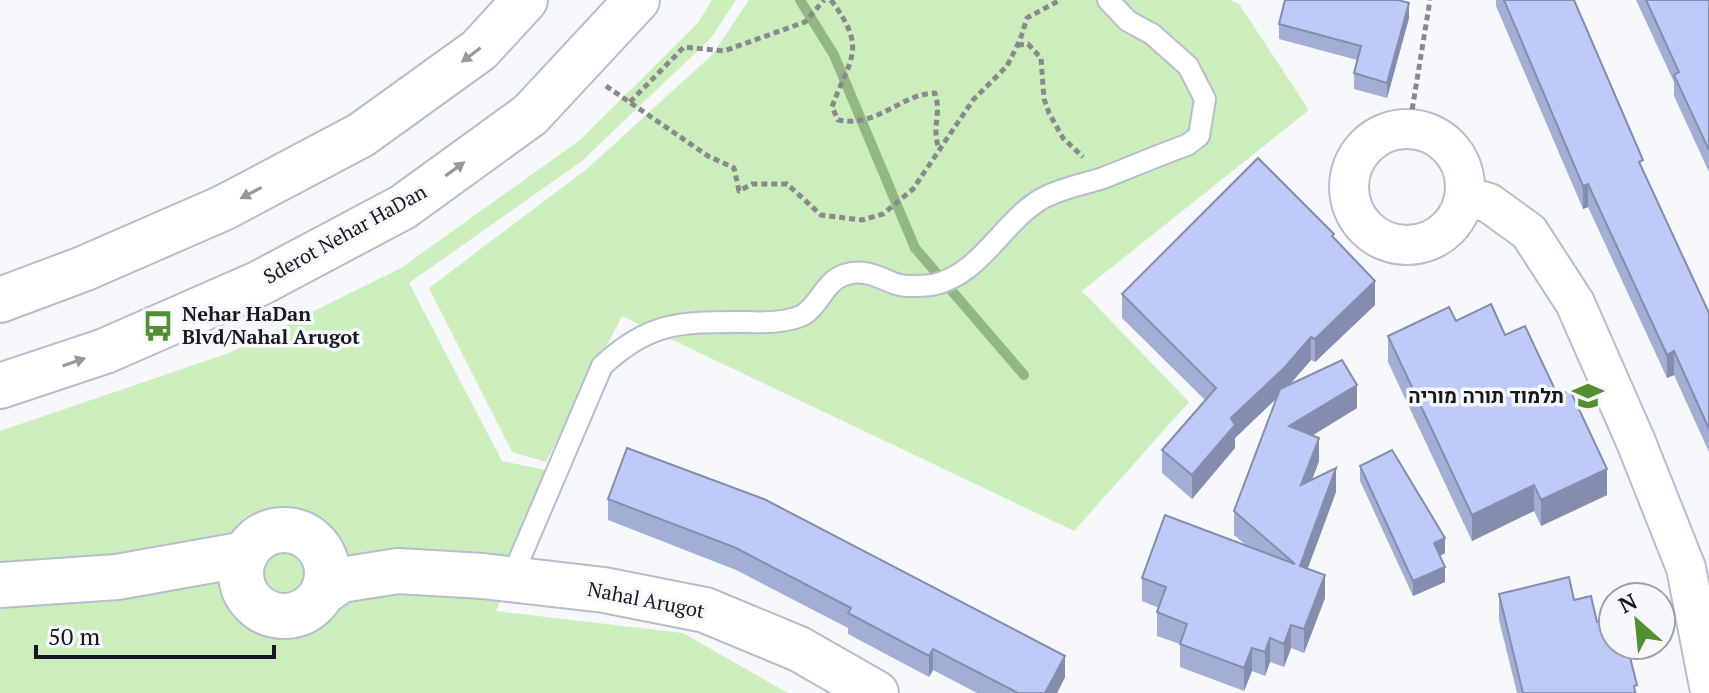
<svg xmlns="http://www.w3.org/2000/svg" width="1709" height="693" font-family="'PT Serif',Heebo,serif">
<rect width="100%" height="100%" fill="#f7f8fc"/>
<g fill="#cceebd">
<path d="M712 0H736L711 38 582 161 409 283 502 461 555 472 496 611 683 633 788 693H0V431L229 353 401 268 580 140 697 24Z"/>
<path d="M749 0H1230L1239 4 1309 110 1082 291 1189 402 1074 531 622 316 546 462 512 452 429 288 588 168 712 55Z"/>
</g>
<g fill="none" stroke-linecap="round" stroke-linejoin="round">
<path stroke="#93b784" stroke-width="10" d="M800 0 834 55 915 248 1024 375"/>
<defs>
<path id="lane" d="M511 579 602 366C651 320 684 322 747 322 765 323 784 323 801 316 819 307 824 282 844 275 863 268 878 277 896 284 905 287 922 286 932 285 982 275 1003 219 1045 197 1063 188 1084 184 1103 178 1131 167 1159 155 1187 145L1199 136 1205 99 1188 66 1152 34 1128 21 1108 0"/>
<g id="street">
<circle cx="1407" cy="187" r="58"/>
<path d="M1465 196 1489 203 1529 232 1575 303 1636 442 1686 568 1709 686"/>
</g>
<g id="secondary">
<path d="M0 300 83 269 223 208 361 135 479 50 525 0"/>
<path d="M0 386 105 351 258 284 403 207 530 115 637 0"/>
<circle cx="284" cy="573" r="43"/>
<path d="M0 585 117 577 246 554"/>
<path d="M322 593 341 580 398 571 483 576 604 590 705 610 799 649 876 693"/>
</g>
</defs>
<use href="#lane" stroke="#b8bdcd" stroke-width="24"/>
<use href="#street" stroke="#b8bdcd" stroke-width="42"/>
<use href="#secondary" stroke="#b8bdcd" stroke-width="48"/>
<g stroke="#88898e" stroke-width="5" stroke-dasharray="6 4" stroke-linecap="butt">
<path d="M831 0C868 50 850 57 832 107L838 120C878 128 900 94 935 93 942 115 931 126 939 149"/>
<path d="M1018 45 1028 44 1041 58 1044 99 1049 113 1063 138 1083 157"/>
<path d="M606 86 708 156 734 168 739 191 752 184H787L821 215 862 220 883 214 913 189 973 100 1007 66 1020 40 1027 18 1060 0"/>
<path d="M630 102 684 47 724 51 805 22 824 0"/>
<path d="M1409 129 1430 0"/>
</g>
<use href="#lane" stroke="#fff" stroke-width="20"/>
<use href="#street" stroke="#fff" stroke-width="38"/>
<use href="#secondary" stroke="#fff" stroke-width="44"/>
</g>
<g fill="#a3aed5">
<path d="M1496 0H1574L1643 169 1709 313V452L1674 375 1667 378 1588 207 1583 209 1496 6Z"/>
<path d="M1636 0H1709V172L1674 96V82Z"/>
<path d="M1409 18 1387 98 1354 89V73L1357 60 1279 39V24Z"/>
<path d="M1334 238 1375 305 1315 362 1311 360 1290 384 1357 408 1312 435 1319 461 1312 480 1336 492 1308 568 1325 598 1304 653 1291 648 1284 667 1270 662 1265 676 1252 671 1244 691 1180 667V644L1157 636V612L1159 608 1142 601V578L1247 546 1234 535V511L1276 399 1235 438V448L1192 499 1162 473V450L1205 400 1122 318V294Z"/>
<path d="M1456 321 1505 335 1558 396 1607 495 1541 526 1534 511 1472 541 1388 362V336Z"/>
<path d="M1360 466 1445 553 1440 556 1445 582 1413 596 1360 481Z"/>
<path d="M608 499 1065 677 1057 693H977L933 670 929 677 848 634V628L736 570 608 520Z"/>
<path d="M1499 594 1574 600 1597 622 1637 693H1517L1499 620Z"/>
</g>
<g fill="#858dae">
<path d="M1409 3V18L1387 98V83Z"/>
<path d="M1588 184V207L1583 209V186Z"/>
<path d="M1375 281V305L1315 362V339Z"/>
<path d="M1311 337V360L1285 390 1235 438V448L1192 499V475L1231 418Z"/>
<path d="M1674 351V375L1667 378V355Z"/>
<path d="M1357 385V408L1289 450V426Z"/>
<path d="M1319 438V461L1301 508V485Z"/>
<path d="M1336 468V492L1300 589V566Z"/>
<path d="M1607 469V495L1541 526V500Z"/>
<path d="M1534 485V511L1472 541V515Z"/>
<path d="M1445 538V553L1434 559V543Z"/>
<path d="M1445 567V582L1413 596V581Z"/>
<path d="M1325 575V598L1304 653V629Z"/>
<path d="M1291 625V648L1284 667V644Z"/>
<path d="M1270 638V662L1265 676V652Z"/>
<path d="M1252 648V671L1244 691V668Z"/>
<path d="M933 649V670L929 677V656Z"/>
<path d="M1065 656V677L1057 693H1045Z"/>
</g>
<g fill="#becaf8" stroke="#858dae" stroke-width="2">
<path d="M1285 0H1398L1409 3 1387 83 1354 73 1361 46 1279 24Z"/>
<path d="M1504 0H1574L1643 160 1639 162 1709 313V429L1674 351 1667 355 1588 184 1583 186Z"/>
<path d="M1646 0H1709V150L1674 75 1679 72Z"/>
<path d="M1258 158 1334 234 1332 236 1375 281 1315 339 1311 337 1285 367 1231 418 1235 425 1192 475 1162 450 1216 388 1122 294Z"/>
<path d="M1491 304 1505 335 1525 326 1558 396 1570 390 1607 469 1541 500 1534 485 1472 515 1388 336 1449 307 1456 321Z"/>
<path d="M1342 360 1357 385 1289 426 1319 438 1301 485 1336 468 1300 566 1325 575 1304 629 1291 625 1284 644 1270 638 1265 652 1252 648 1244 668 1180 644 1187 624 1157 612 1166 587 1142 578 1165 515 1295 564 1234 511 1280 389Z"/>
<path d="M627 448 764 499 1065 656 1045 693H1018L933 649 929 656 848 613 851 608 736 548 608 499Z"/>
<path d="M1392 450 1445 538 1434 543 1445 567 1413 581 1360 466Z"/>
<path d="M1569 577 1574 600 1591 596 1597 622 1613 619V645H1627L1637 685 1634 686 1635 693H1523L1499 594Z"/>
</g>
<defs><path id="oneway-solid" d="M-6-.8H1V-3.2L6.5 0L1 3.2V.8H-6Z" transform="scale(2)"/></defs>
<g fill="#97989a">
<use href="#oneway-solid" transform="translate(471 55) rotate(143)"/>
<use href="#oneway-solid" transform="translate(455 169) rotate(-36)"/>
<use href="#oneway-solid" transform="translate(251 193) rotate(152)"/>
<use href="#oneway-solid" transform="translate(74 362) rotate(-19)"/>
</g>
<defs>
<symbol id="bus-bare" viewBox="-9 -9 18 18"><path d="M-5-6H5V4H4V6H2V4H-2V6H-4V4H-5ZM-3.5-4V0h7V-4ZM-3.5 1.2v1.5H-2V1.2ZM2 1.2v1.5H3.5V1.2Z" fill="#518f2f" stroke="#f7f8fc" stroke-width="2.5" paint-order="stroke"/></symbol>
<symbol id="school-bare" viewBox="-9 -9 18 18"><path d="M0-5L7-2L0 1L-7-2ZM-4 1L0 2.5L4 1V4Q0 6-4 4Z" fill="#518f2f" stroke="#f7f8fc" stroke-width="2.5" paint-order="stroke"/></symbol>
</defs>
<g fill-rule="evenodd">
<use href="#bus-bare" x="136" y="304" width="44" height="44"/>
<use href="#school-bare" x="1566" y="374" width="44" height="44"/>
</g>
<g text-anchor="middle" stroke-width="7" stroke-linejoin="round" paint-order="stroke">
<g font-size="20" fill="#17191f" stroke="#f7f8fc">
<text transform="translate(345 234) rotate(-29)" y="7">Sderot Nehar HaDan</text>
<text transform="translate(646 600) rotate(11)" y="7">Nahal Arugot</text>
</g>
<g font-size="20" font-weight="bold" fill="#17191f" stroke="#f7f8fc" text-anchor="start">
<text x="182" y="321">Nehar HaDan<tspan x="182" dy="23">Blvd/Nahal Arugot</tspan></text>
<text x="1564" y="403" text-anchor="end">תלמוד תורה מוריה</text>
</g>
</g>
<g transform="translate(1637 621) rotate(333)"><circle r="38" fill="#f7f8fc" stroke="#9d9fa4" stroke-width="2"/>
<path d="M0-6L14 30L0 20L-14 30Z" fill="#518f2f"/>
<text y="-12" font-size="22" font-weight="bold" text-anchor="middle" fill="#17191f">N</text>
</g>
<path d="M36 645v12h238v-12" fill="none" stroke="#17191f" stroke-width="4"/>
<text x="48" y="645" font-size="24" fill="#17191f" stroke="#f7f8fc" stroke-width="6" paint-order="stroke">50 m</text>
</svg>
